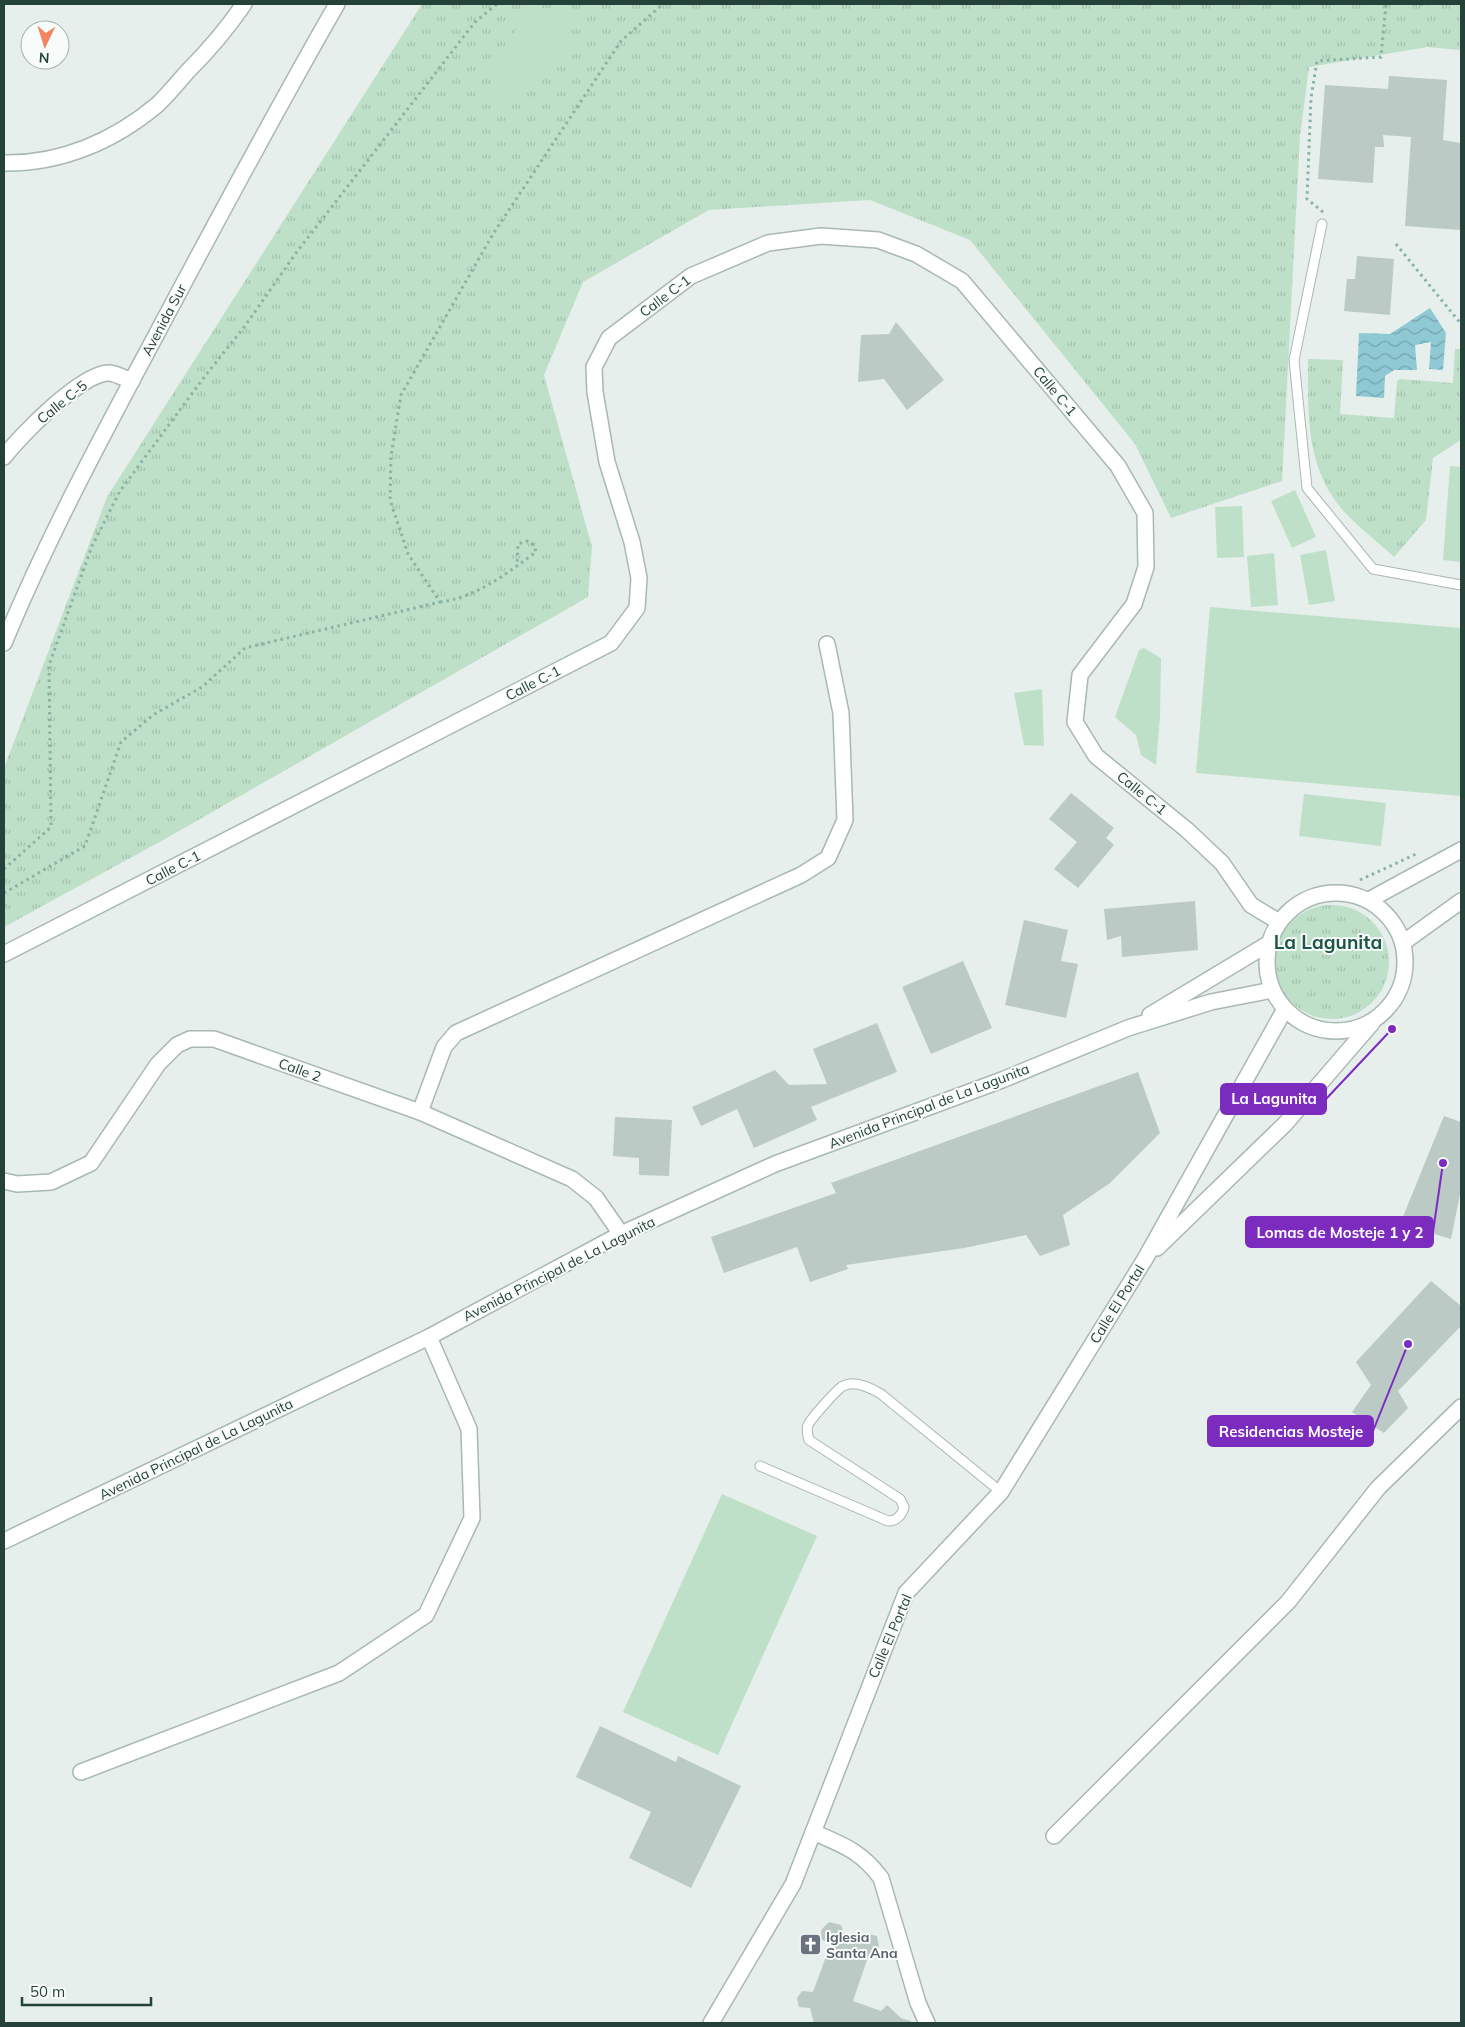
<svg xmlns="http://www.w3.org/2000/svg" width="1465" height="2027" font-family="Mulish,sans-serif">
<defs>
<pattern id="grass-tufts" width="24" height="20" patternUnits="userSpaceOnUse" patternTransform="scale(1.25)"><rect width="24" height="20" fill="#bfe0c8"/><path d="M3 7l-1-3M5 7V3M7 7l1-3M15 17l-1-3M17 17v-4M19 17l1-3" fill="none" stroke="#a4c1ad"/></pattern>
<pattern id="water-waves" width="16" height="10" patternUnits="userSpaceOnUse" patternTransform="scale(1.25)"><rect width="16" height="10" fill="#8ec9d4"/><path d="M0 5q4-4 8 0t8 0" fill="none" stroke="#74a5ad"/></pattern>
</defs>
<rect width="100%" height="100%" fill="#e6efeb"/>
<g fill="url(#grass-tufts)">
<path d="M422 4H1461V50L1427 47 1309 67 1300 136 1282 481 1171 518 1135 444 970 240 870 200 709 210 583 282 544 375 592 547 588 597 165 839 4 927V768L107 497Z"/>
<path d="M1455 349H1461V440L1433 458 1426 520 1394 557C1377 541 1355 525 1340 507 1305 463 1308 412 1308 359L1343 360 1340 414 1394 418 1397 381 1400 379 1453 383Z"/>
<circle cx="1332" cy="962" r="57"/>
</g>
<g fill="#bfe0c8">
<path d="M544 8 564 10C566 16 570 23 570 28 570 67 528 100 491 97L495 64 510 38 529 13Z"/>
<path d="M1450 466 1461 467V562L1443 560Z"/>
<path d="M1295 490 1316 537 1292 548 1271 501Z"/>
<path d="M1242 506 1244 557 1217 558 1215 507Z"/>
<path d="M1326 550 1335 601 1309 605 1300 555Z"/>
<path d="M1274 553 1278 605 1251 607 1247 556Z"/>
<path d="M1210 607 1461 628V796L1196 773Z"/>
<path d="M1144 648 1161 658 1160 717 1156 765 1141 755 1136 735 1115 717 1139 650Z"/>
<path d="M1042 689 1044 746 1024 745 1014 693Z"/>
<path d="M1304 794 1386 803 1381 846 1299 836Z"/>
<path d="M722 1494 817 1536 718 1755 623 1712Z"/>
</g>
<path fill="url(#water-waves)" d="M1430 308 1446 333 1443 370 1429 369 1431 342 1415 345 1417 370H1394L1385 376 1384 398 1356 396 1359 333 1390 334Z"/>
<g fill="#bbcac4">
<path d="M1389 76 1447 80 1443 140 1461 143V230L1405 226 1411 137 1383 135 1384 147H1375L1373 183 1318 179 1325 85 1388 89Z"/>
<path d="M1357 256 1394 259 1390 315 1344 311 1347 279H1355Z"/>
<path d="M896 322 944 380 907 410 884 379 858 382 861 335 889 334Z"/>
<path d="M1071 793 1114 828 1106 838 1114 845 1078 888 1054 869 1077 842 1049 819Z"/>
<path d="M1195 901 1198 950 1122 957 1121 936 1107 940 1104 909Z"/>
<path d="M1024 920 1068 930 1061 961 1078 964 1066 1018 1005 1005Z"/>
<path d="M963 961 992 1028 931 1054 902 987Z"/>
<path d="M877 1023 897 1072 811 1107 817 1120 754 1148 737 1109 701 1126 692 1107 775 1070 789 1085 827 1084 813 1049Z"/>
<path d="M1138 1072 1160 1133 1110 1183 1063 1215 1070 1245 1040 1256 1026 1235 964 1248 846 1265 848 1269 810 1282 797 1247 724 1273 711 1237 836 1193 831 1183Z"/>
<path d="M1444 1116 1461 1122V1189L1451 1239 1400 1224Z"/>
<path d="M615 1117 672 1120 669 1176 639 1175V1158L613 1156Z"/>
<path d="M1431 1281 1461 1306V1326L1398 1391 1408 1408 1384 1433 1352 1412 1371 1385 1356 1362Z"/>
<path d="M600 1726 676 1762 678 1756 741 1786 691 1888 629 1858 651 1812 576 1777Z"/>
<path d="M829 1922 841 1925 848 1945 863 1933 877 1936 879 1947 869 1954 853 2001 881 2011 887 2005 901 2018 911 2021 910 2023H814L810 2008 799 2007 797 1998 802 1991 813 1992 831 1943 822 1940 821 1930Z"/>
</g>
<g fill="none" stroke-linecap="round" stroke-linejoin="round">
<defs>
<g id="lane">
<path d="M1322 224 1294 360 1307 488 1373 569 1461 585"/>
<path d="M760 1466 888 1521C897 1521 902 1515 904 1507L900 1499 809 1440C808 1435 806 1431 808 1425 810 1420 837 1389 843 1386 854 1380 871 1388 881 1394L1001 1492"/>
</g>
<g id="street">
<path d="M4 163C61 164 114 141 157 105 168 95 178 82 188 71 209 50 227 29 244 4"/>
<path d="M4 457C20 436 83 371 110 373 117 374 126 379 132 381"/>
<path d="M4 643C47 539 101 438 154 339 214 226 274 114 337 4"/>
<circle cx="1336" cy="962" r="69"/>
<path d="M1369 900 1461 850"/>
<path d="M1404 942 1461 901"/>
<path d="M4 954 611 643 637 608 639 578 632 542 607 462 595 392 594 367 609 338 691 276 768 243 821 236 878 240 916 254 962 281 1118 466 1145 513 1146 567 1134 604 1080 675 1075 722 1096 756 1187 830 1222 863 1251 905 1279 922"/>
<path d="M1150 1015 1268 944"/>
<path d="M420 1112 444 1047 456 1033 801 875 828 858 845 820 841 713 827 644"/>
<path d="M4 1181 17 1184 51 1182 91 1163 158 1064 177 1045 190 1039H214L420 1112 572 1179 596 1198 621 1234"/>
<path d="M1157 1248 1285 1124 1372 1023"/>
<path d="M4 1541 429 1337 621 1234 775 1164 1002 1080 1128 1028 1211 1002 1272 990"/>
<path d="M81 1772 339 1673 426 1615 472 1518 469 1429 429 1337"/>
<path d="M813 1832C843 1845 861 1851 881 1878L918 2003 927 2023"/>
<path d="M1054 1836 1288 1602 1378 1488 1461 1407"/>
<path d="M711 2023 793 1884 906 1593 1001 1492 1145 1259 1285 1009"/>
</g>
</defs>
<use href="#lane" stroke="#a8b8b2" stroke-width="11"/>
<use href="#street" stroke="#a8b8b2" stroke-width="18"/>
<g stroke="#86b3a5" stroke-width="3" stroke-dasharray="2.5 4" stroke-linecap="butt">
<path d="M1414 4H1428"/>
<path d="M1323 212 1307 199 1311 98 1317 61 1381 57 1386 4"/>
<path d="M1396 244 1461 324"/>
<path d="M440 602C477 597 506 574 536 552L534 545 527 541 518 544 517 566"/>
<path d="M4 869 51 827 49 665 92 546 120 491 205 376 245 326 296 253 475 22 497 4"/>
<path d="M1360 880 1416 854"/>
<path d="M4 893 85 846 121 742 153 715 202 687 245 648 440 602 408 554 390 500 391 456 401 395 493 234 621 41 663 4"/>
</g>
<use href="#lane" stroke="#fff" stroke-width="9"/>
<use href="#street" stroke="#fff" stroke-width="15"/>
</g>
<defs>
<symbol id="church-square" viewBox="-11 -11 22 22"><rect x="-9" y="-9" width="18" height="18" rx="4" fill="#6b7280" stroke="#f7fbf9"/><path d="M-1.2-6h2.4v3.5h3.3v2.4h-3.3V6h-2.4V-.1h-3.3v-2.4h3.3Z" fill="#fff"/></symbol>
</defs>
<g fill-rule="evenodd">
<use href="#church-square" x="798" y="1932" width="25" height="25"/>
</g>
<g text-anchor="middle" stroke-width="4" stroke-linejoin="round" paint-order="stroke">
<g font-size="14" fill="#24423a" stroke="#f7fbf9">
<text transform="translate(665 296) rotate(-37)" y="5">Calle C-1</text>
<text transform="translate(164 320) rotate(-62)" y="5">Avenida Sur</text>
<text transform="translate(1055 391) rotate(50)" y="5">Calle C-1</text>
<text transform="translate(62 402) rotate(-39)" y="5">Calle C-5</text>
<text transform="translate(533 683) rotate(-27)" y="5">Calle C-1</text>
<text transform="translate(1142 793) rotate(39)" y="5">Calle C-1</text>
<text transform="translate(173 868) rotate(-27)" y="5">Calle C-1</text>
<text transform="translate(300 1070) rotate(20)" y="5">Calle 2</text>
<text transform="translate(929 1106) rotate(-21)" y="5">Avenida Principal de La Lagunita</text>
<text transform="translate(559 1269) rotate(-27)" y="5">Avenida Principal de La Lagunita</text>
<text transform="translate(1117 1304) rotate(-58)" y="5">Calle El Portal</text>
<text transform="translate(196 1449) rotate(-26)" y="5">Avenida Principal de La Lagunita</text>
<text transform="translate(890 1636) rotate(-67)" y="5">Calle El Portal</text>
</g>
<g font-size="14" font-weight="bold" fill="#5b616d" stroke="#f7fbf9" text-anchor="start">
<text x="826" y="1942">Iglesia<tspan x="826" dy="16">Santa Ana</tspan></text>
</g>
<g font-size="19" font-weight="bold" fill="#1f5548" stroke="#f7fbf9">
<text x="1328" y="949">La Lagunita</text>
</g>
</g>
<path fill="none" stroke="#7b2cbf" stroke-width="2" d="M1392 1029L1326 1099M1443 1163L1433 1232M1408 1344L1373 1431"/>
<g fill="#7b2cbf" stroke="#f7fbf9" stroke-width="2">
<circle cx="1392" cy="1029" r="5"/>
<circle cx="1443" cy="1163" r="5"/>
<circle cx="1408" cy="1344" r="5"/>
</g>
<g fill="#7b2cbf" stroke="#7b2cbf" stroke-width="2">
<rect x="1221" y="1084" width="105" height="30" rx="5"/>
<rect x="1246" y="1217" width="187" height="30" rx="5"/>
<rect x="1208" y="1416" width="165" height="30" rx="5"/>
</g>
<g font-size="15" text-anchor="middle" font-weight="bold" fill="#fff">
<text x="1274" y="1104">La Lagunita</text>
<text x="1340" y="1238">Lomas de Mosteje 1 y 2</text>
<text x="1291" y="1437">Residencias Mosteje</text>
</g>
<rect width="1465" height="2027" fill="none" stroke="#24423a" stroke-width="10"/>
<g transform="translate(45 45) rotate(184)"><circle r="24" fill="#f7fbf9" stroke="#a3b1ad"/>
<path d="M0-4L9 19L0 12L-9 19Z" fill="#f4845f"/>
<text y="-8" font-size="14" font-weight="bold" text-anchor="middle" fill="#24423a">N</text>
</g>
<path d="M22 1997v8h129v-8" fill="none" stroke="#24423a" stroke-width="2.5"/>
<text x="30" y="1997" font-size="15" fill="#24423a" stroke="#f7fbf9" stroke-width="4" paint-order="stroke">50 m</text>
</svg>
